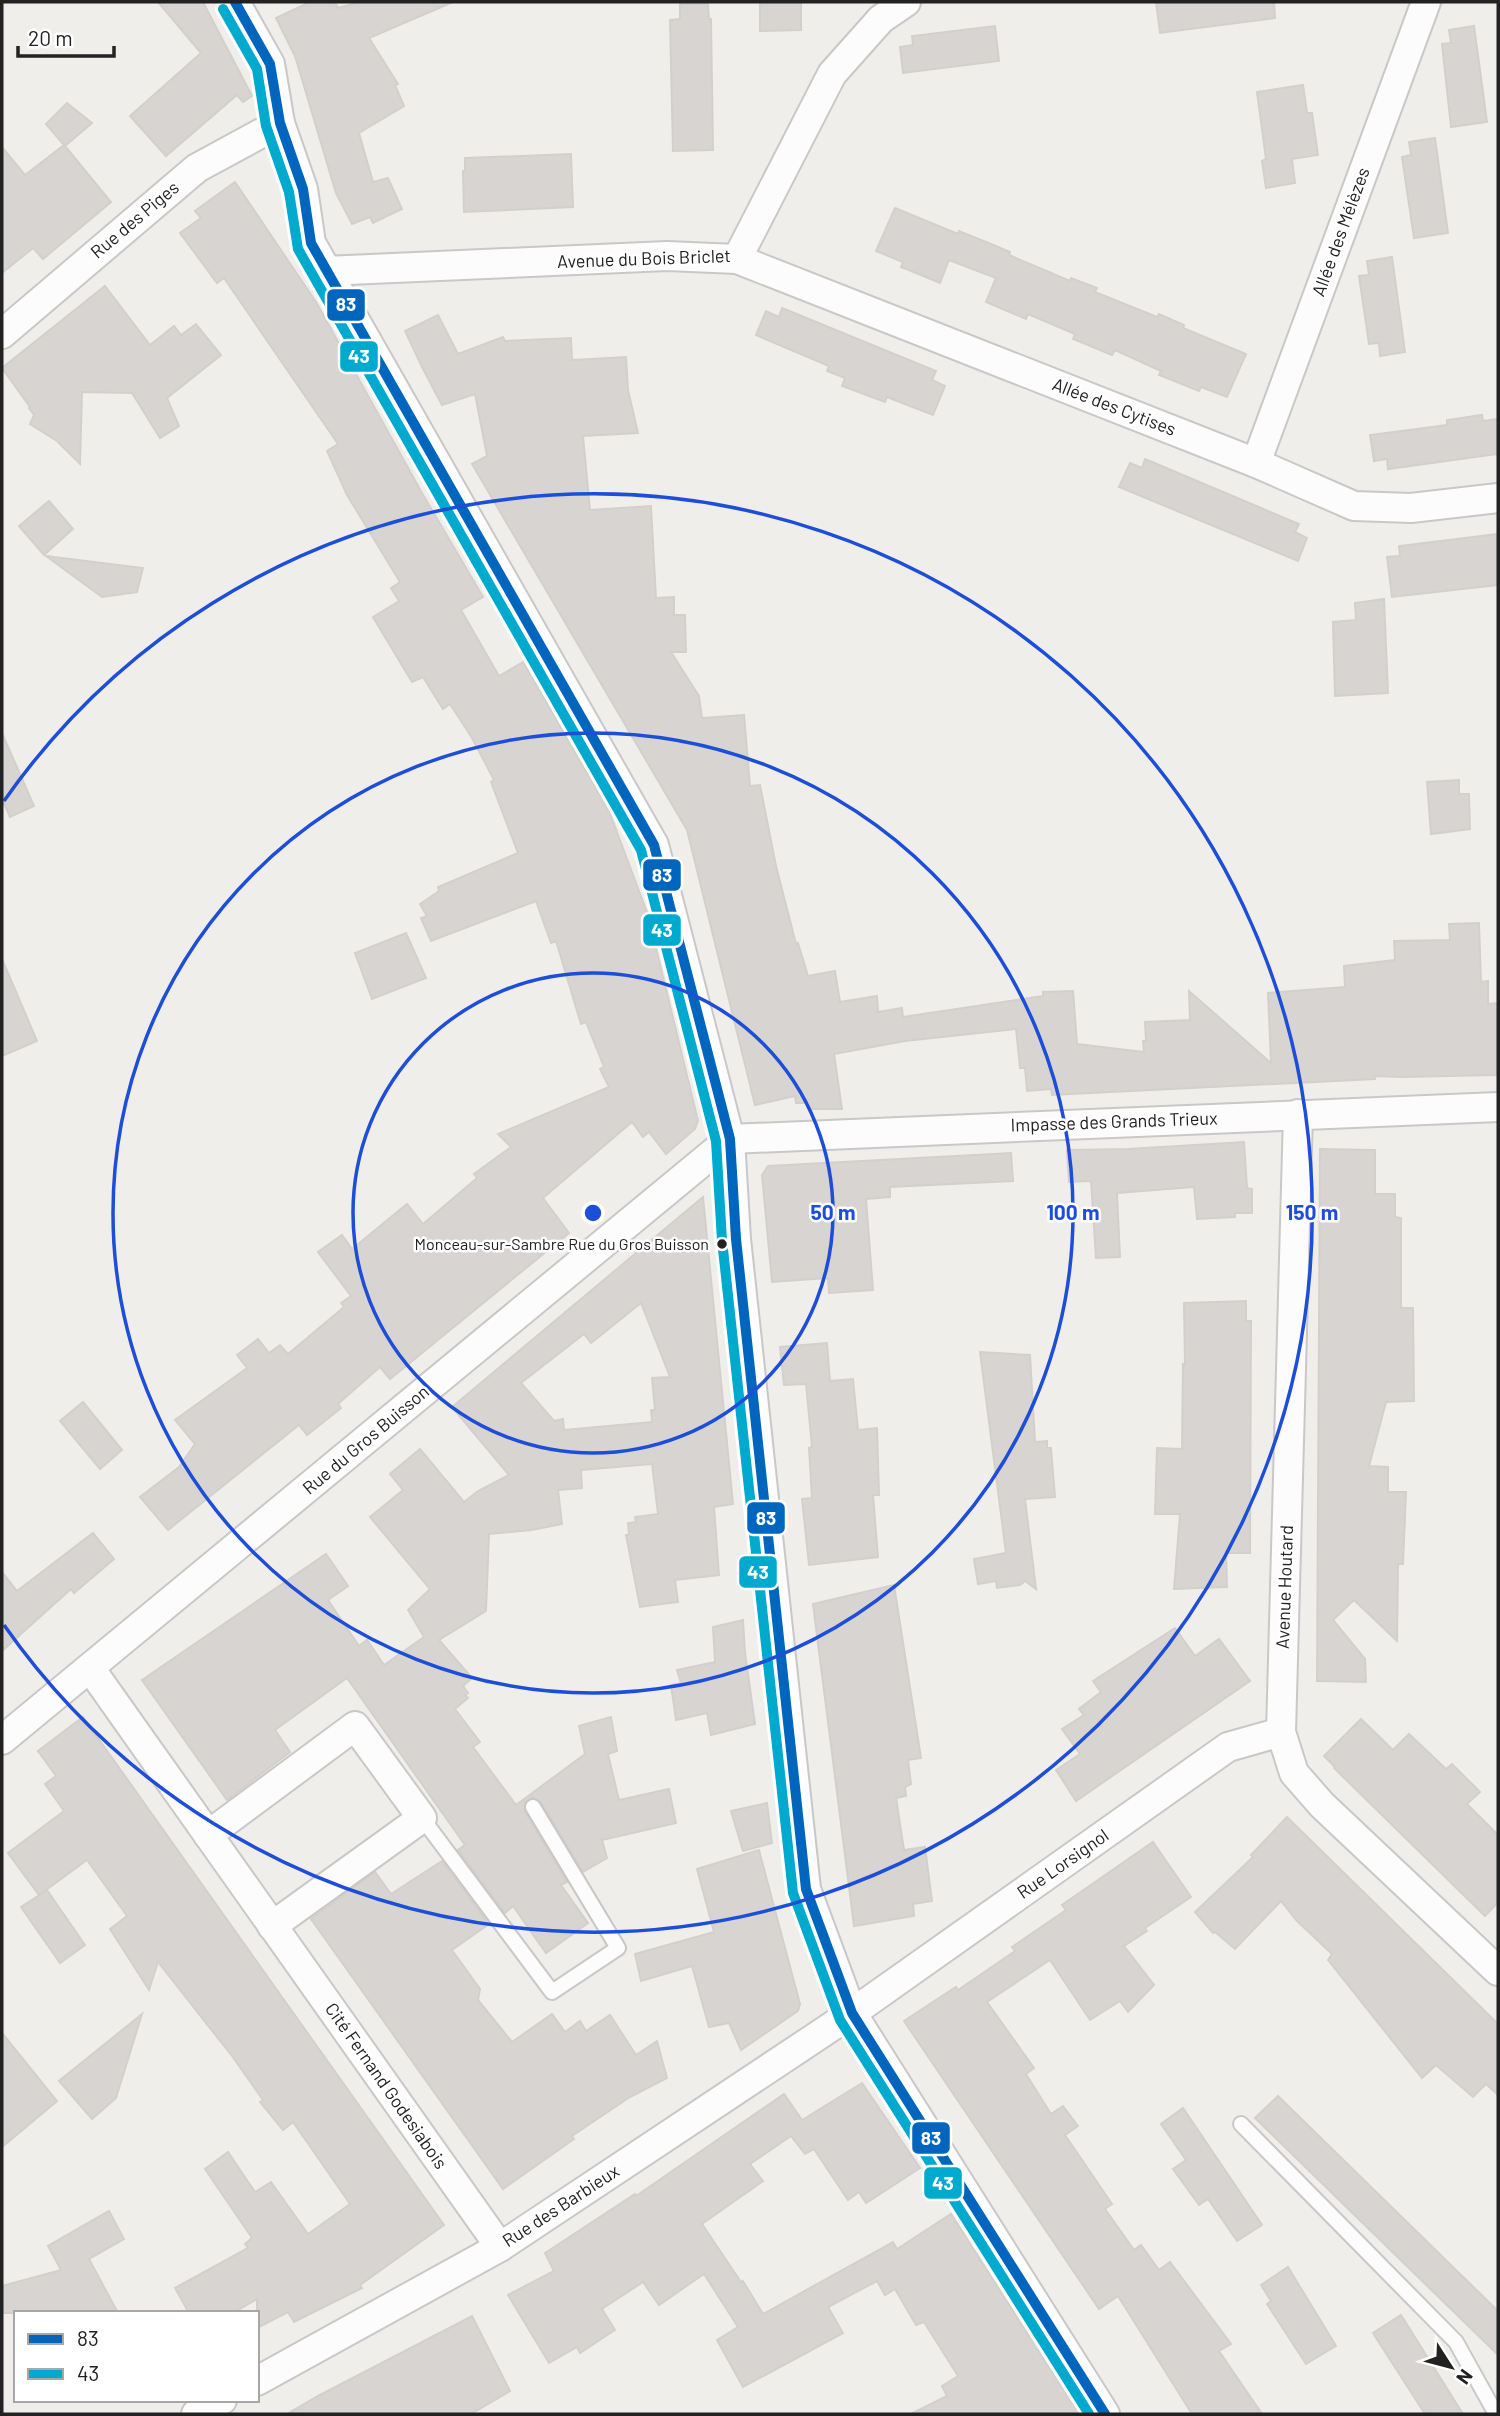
<svg xmlns="http://www.w3.org/2000/svg" width="1500" height="2416" font-family="Barlow,sans-serif">
<rect width="100%" height="100%" fill="#f0eeeb"/>
<g fill="#d7d4d2" stroke="#d3d0cc" stroke-width="2" fill-rule="evenodd">
<path d="M158 2H203L252 96 243 102 237 95 166 156 130 116 201 53Z"/>
<path d="M310 2H335L338 8 360 2H453L369 38 398 84 395 85 404 106 359 133 373 182 388 178 402 209 373 223 370 217 352 224 336 193 295 56 276 18Z"/>
<path d="M760 2H801V30L760 31Z"/>
<path d="M1156 2H1274L1275 18 1160 33Z"/>
<path d="M680 4H708L709 19H711L713 150 673 151 670 20 680 19Z"/>
<path d="M995 26 999 61 903 73 900 47 913 45 912 36Z"/>
<path d="M1474 26 1487 122 1451 127 1442 44 1451 43 1449 30Z"/>
<path d="M1303 85 1307 113H1312L1318 155 1292 159 1295 183 1266 188 1262 161 1266 159 1257 92Z"/>
<path d="M67 103 92 123 65 146 111 202 43 259 33 248 2 273V147L25 175 64 145 46 124Z"/>
<path d="M1435 138 1448 233 1414 238 1402 157 1411 155 1409 142Z"/>
<path d="M571 154 573 207 464 212 463 171H465V158Z"/>
<path d="M235 182 316 302 422 493 483 597 461 610 499 676 523 662 609 811 648 915 698 1121 695 1129 666 1154 649 1132 643 1137 632 1122 543 1198 569 1233 390 1379 380 1367 338 1404 341 1408 307 1435 299 1425 168 1530 140 1497 179 1467 195 1444 175 1420 247 1368 237 1355 258 1339 269 1353 280 1345 288 1354 344 1307 341 1303 351 1296 318 1252 342 1235 352 1249 407 1204 423 1224 477 1178 474 1174 511 1147 498 1134 609 1087 600 1069 604 1067 586 1022 581 1024 556 941 551 943 536 901 431 941 421 918 427 916 420 904 439 891 438 887 518 853 491 782 494 780 472 738 450 704 443 709 423 677 412 682 373 617 399 601 391 588 400 582 347 495 327 451 338 444 224 278 217 283 180 233 201 218 195 211Z"/>
<path d="M895 208 958 234 959 231 991 244 1010 252 1009 255 1070 281 1071 278 1097 288 1095 292 1157 317 1159 314 1184 325 1183 328 1246 354 1227 397 1201 387 1199 391 1159 375 1161 371 1115 350 1112 355 1073 339 1075 334 1028 314 1026 319 986 302 996 278 949 260 940 283 901 267 903 262 876 251Z"/>
<path d="M1392 257 1405 352 1380 356 1379 343 1369 344 1359 276 1369 275 1367 261Z"/>
<path d="M105 286 150 345 174 326 181 335 196 324 221 355 167 398 179 426 160 438 132 393 82 392 80 464 57 441 30 424 34 415 29 408 30 407 2 368Z"/>
<path d="M782 308 936 371 932 380 945 386 933 415 887 397 885 402 842 386 845 378 827 371 829 366 756 335 766 311 779 317Z"/>
<path d="M438 315 458 354 503 337 505 341 571 338 572 360 626 357 628 390 638 433 583 436 590 510 651 506 656 598 674 597V615H685L686 652H671L699 696 702 718 744 715 750 786 760 785 776 866 796 944 798 943 808 976 835 971 840 1002 877 996 878 1012 902 1008 903 1017 1043 996V992L1073 991 1077 1044 1144 1052 1143 1041H1146L1145 1022 1190 1020 1189 991 1271 1063 1268 993 1345 987 1344 966 1395 960 1394 941 1450 940 1449 924 1479 923 1481 982 1488 981V1004L1498 1003V1075L1401 1077 1374 1076 1375 1079 1052 1095 1051 1089 1027 1091 1025 1068H1020L1016 1029 905 1041 834 1054 842 1109H811L808 1103H796L795 1096 755 1105 687 830 472 464 487 456 475 394 442 405 422 367 405 331Z"/>
<path d="M1482 415 1483 421 1498 419V454L1388 469 1387 459 1374 461 1370 435 1447 425V420Z"/>
<path d="M1145 459 1299 524 1295 532 1307 538 1298 561 1119 487 1130 463 1142 468Z"/>
<path d="M49 501 73 529 44 555 19 526Z"/>
<path d="M1498 534V585L1392 597 1387 557 1400 556 1399 546Z"/>
<path d="M46 556 143 568 137 592 102 597Z"/>
<path d="M1384 599 1388 693 1335 696 1333 622 1356 620 1355 603Z"/>
<path d="M2 733 34 806 10 817 2 799Z"/>
<path d="M1459 780V794H1469L1470 829 1431 834 1427 782Z"/>
<path d="M406 933 426 978 372 999 355 953Z"/>
<path d="M2 959 37 1041 2 1056Z"/>
<path d="M1244 1142 1247 1188 1252 1189V1213H1235V1217L1197 1219 1194 1187 1117 1193 1120 1257 1096 1258 1091 1181 1069 1182 1067 1150 1128 1149Z"/>
<path d="M1320 1149 1375 1150V1194H1395V1217L1401 1218V1308H1413L1414 1401 1386 1402 1369 1466 1388 1467V1492H1406L1403 1564H1398L1397 1641 1354 1600 1333 1620 1365 1659 1366 1682 1317 1681Z"/>
<path d="M1011 1153 1013 1181 890 1187V1197L866 1199 873 1290 829 1293 828 1278 772 1282 762 1175 768 1166Z"/>
<path d="M703 1197 733 1504 714 1507 719 1575 675 1580 678 1602 640 1607 626 1535H629L628 1523 636 1522 635 1517 658 1514 652 1464 581 1470 582 1488 558 1490 562 1524 532 1530 489 1534 486 1611 439 1640 472 1678 463 1686 468 1693 465 1695 468 1698 455 1709 480 1742 473 1747 516 1805 585 1754 579 1726 611 1717 617 1751 608 1754 619 1800 669 1789 676 1823 602 1840 607 1858 583 1872 541 1802 532 1797 525 1802V1812L567 1882 561 1885 588 1923 546 1953 513 1906 505 1913 458 1850 465 1845 347 1678 275 1730 290 1752 227 1800 142 1680 326 1554 348 1586 328 1600 359 1646 367 1640 384 1665 424 1637 408 1610 430 1589 370 1517 403 1490 390 1474 420 1449 464 1502 478 1491 509 1475 452 1407ZM641 1303 670 1377 652 1378 655 1410H651L652 1422 564 1430 563 1419 554 1421 521 1383 584 1334 591 1343Z"/>
<path d="M1246 1301V1321H1251L1250 1553H1226L1227 1587 1174 1589 1180 1514H1155L1157 1448 1182 1449 1183 1364 1185 1365 1184 1303Z"/>
<path d="M827 1343 830 1381 853 1379 858 1430 877 1428 879 1495H873L878 1557 809 1565 802 1499 812 1498 809 1448 812 1447 806 1384 784 1385 780 1347Z"/>
<path d="M980 1352 1030 1355 1035 1442 1047 1441V1448H1051L1055 1497 1025 1499 1036 1589 1025 1581 1020 1585 997 1588 996 1581 978 1584 974 1559 1006 1553Z"/>
<path d="M83 1402 122 1450 100 1469 60 1421Z"/>
<path d="M93 1533 114 1559 74 1593 71 1589 2 1651V1572L17 1591Z"/>
<path d="M894 1585 921 1758 908 1760 911 1784 905 1787 906 1796 896 1798 904 1850 925 1847 932 1901 913 1904 914 1916 854 1926 813 1604Z"/>
<path d="M743 1620 745 1653 755 1724 711 1735 707 1713 676 1720 671 1685 681 1683 677 1670 715 1662 713 1627Z"/>
<path d="M1175 1628 1195 1656 1219 1639 1250 1681 1076 1801 1056 1770 1080 1754 1062 1729 1084 1715 1079 1709 1101 1692 1093 1681Z"/>
<path d="M83 1717 444 2225 360 2285 362 2288 294 2322 288 2312 257 2328V2299L233 2313H189L175 2288 248 2248 245 2244 252 2238 205 2169 228 2152 255 2192 271 2182 308 2234 350 2204 293 2122 283 2130 260 2102 263 2100 232 2056 158 1962 149 1990 110 1929 127 1916 87 1860 39 1895 8 1853 64 1811 45 1784 56 1776 38 1751Z"/>
<path d="M1361 1719 1393 1750 1409 1734 1446 1769 1452 1764 1480 1792 1467 1804 1498 1835V1902L1485 1916 1334 1768 1335 1767 1324 1756Z"/>
<path d="M767 1803 772 1843 743 1851 731 1811Z"/>
<path d="M1287 1817 1498 2024V2095L1486 2084 1473 2097 1436 2065 1422 2078 1328 1960 1332 1954 1297 1921 1281 1901 1235 1949 1215 1932 1213 1933 1195 1912 1253 1857 1251 1855Z"/>
<path d="M1153 1842 1191 1897 1145 1928 1147 1931 1124 1946 1154 1985 1128 2012 1120 2001 1090 2020 1050 1960 987 2002 1034 2068 1026 2074 1051 2114 1063 2106 1078 2126 1065 2135 1112 2204 1105 2209 1134 2250 1141 2245 1159 2270 1170 2262 1231 2344 1219 2351 1262 2414H1192L1118 2296 1099 2309 904 2021 956 1987 958 1990 1015 1951 1012 1947 1066 1910 1062 1905Z"/>
<path d="M759 1850 800 2004 798 2011 741 2050 729 2023 709 2027 692 1966 641 1981 635 1954 714 1932 697 1869Z"/>
<path d="M442 1861 489 1924 452 1950 480 1989 478 2000 512 2042 552 2014 565 2032 580 2021 586 2031 610 2015 636 2055 657 2041 667 2078 630 2097 572 2136 574 2139 503 2189 311 1919 375 1872 391 1894Z"/>
<path d="M47 1890 85 1945 60 1963 21 1907Z"/>
<path d="M142 2014 116 2098 92 2119 59 2081Z"/>
<path d="M2 2033 57 2101 2 2147Z"/>
<path d="M862 2083 920 2168 866 2203 859 2192 848 2200 814 2149 805 2154 791 2136 750 2164 763 2181 702 2224 741 2282 743 2281 763 2314 893 2242 897 2249 951 2214 1079 2414H911L947 2396 942 2386 958 2376 924 2322 916 2325 895 2289 885 2295 877 2281 828 2307 843 2333 743 2387 717 2340 738 2327 704 2274 659 2305 643 2282 602 2309 615 2330 580 2353 577 2347 549 2363 508 2295 554 2271 545 2253 635 2194 636 2196 784 2094 802 2120Z"/>
<path d="M1278 2096 1498 2311V2355L1255 2118Z"/>
<path d="M1183 2108 1262 2225 1237 2241 1208 2199 1199 2205 1173 2169 1186 2160 1161 2124Z"/>
<path d="M109 2211 124 2239 89 2259 118 2313H2V2286L61 2270 48 2246Z"/>
<path d="M1288 2267 1336 2346 1306 2364 1267 2304 1271 2301 1261 2285Z"/>
<path d="M1401 2315 1463 2414H1425L1373 2333Z"/>
<path d="M472 2316 510 2391 471 2414H287L318 2396Z"/>
</g>
<g fill="none" stroke-linecap="round" stroke-linejoin="round">
<defs>
<g id="service">
<path d="M422 1818 552 1992 618 1948 533 1807"/>
<path d="M1241 2124 1456 2342 1496 2414"/>
</g>
<g id="minor">
<path d="M235 2 270 64 280 123 303 189 311 243 654 845 730 1139 736 1239 806 1889 852 2013 1105 2414"/>
<path d="M737 259 1256 463 1354 506 1411 508 1498 498"/>
<path d="M325 271 667 256 737 259 832 74 881 19 906 2"/>
<path d="M2 334 197 168 280 123"/>
<path d="M1256 463 1426 2"/>
<path d="M1298 1114 1281 1732 1294 1773 1322 1805 1498 1971"/>
<path d="M90 1668 500 2247"/>
<path d="M2 1740 730 1139 1498 1107"/>
<path d="M208 1835 355 1726 422 1818 272 1926"/>
<path d="M257 2381 500 2247 852 2013 1228 1747 1281 1732"/>
<path d="M196 2414 222 2400"/>
</g>
</defs>
<use href="#service" stroke="#c9c8c7" stroke-width="18"/>
<use href="#minor" stroke="#c9c8c7" stroke-width="32"/>
<use href="#service" stroke="#fdfcfc" stroke-width="14"/>
<use href="#minor" stroke="#fdfcfc" stroke-width="28"/>
<defs>
<path id="bus-1" d="M235 2 270 64 280 123 303 189 311 243 654 845 730 1139 736 1239 806 1889 852 2013 1105 2414"/>
<path id="bus-2" d="M223 9 257 69 266 126 289 192 298 249 641 850 716 1141 722 1240 793 1893 840 2020 1089 2414"/>
</defs>
<use href="#bus-1" stroke="#fff" stroke-width="16"/>
<use href="#bus-2" stroke="#fff" stroke-width="16"/>
<use href="#bus-1" stroke="#0065bd" stroke-width="10"/>
<use href="#bus-2" stroke="#00a9ce" stroke-width="10"/>
</g>
<g fill="none" stroke="#1d4ed8" stroke-width="3.5">
<circle cx="593" cy="1213" r="240"/>
<circle cx="593" cy="1213" r="480"/>
<path d="M4 801A719 719 0 1 1 4 1625"/>
</g>
<circle fill="#222" stroke="#fff" stroke-width="2.5" cx="722" cy="1244" r="6"/>
<g text-anchor="middle" stroke-width="5" stroke-linejoin="round" paint-order="stroke">
<g font-size="16" fill="#222" stroke="#fff" text-anchor="end">
<text x="709" y="1250">Monceau-sur-Sambre Rue du Gros Buisson</text>
</g>
<g font-size="18" fill="#222" stroke="#fff">
<text transform="translate(135 220) rotate(-40)" y="6">Rue des Piges</text>
<text transform="translate(1341 232) rotate(-70)" y="6">Allée des Mélèzes</text>
<text transform="translate(644 259) rotate(-2)" y="6">Avenue du Bois Briclet</text>
<text transform="translate(1114 407) rotate(21)" y="6">Allée des Cytises</text>
<text transform="translate(1114 1122) rotate(-2)" y="6">Impasse des Grands Trieux</text>
<text transform="translate(366 1440) rotate(-40)" y="6">Rue du Gros Buisson</text>
<text transform="translate(1285 1587) rotate(-88)" y="6">Avenue Houtard</text>
<text transform="translate(1063 1864) rotate(-35)" y="6">Rue Lorsignol</text>
<text transform="translate(386 2086) rotate(55)" y="6">Cité Fernand Godesiabois</text>
<text transform="translate(561 2206) rotate(-33)" y="6">Rue des Barbieux</text>
</g>
</g>
<circle cx="593" cy="1213" r="10" fill="#1d4ed8" stroke="#fff" stroke-width="3.5"/>
<g font-size="21" text-anchor="middle" font-weight="bold" fill="#1d4ed8" stroke="#fff" stroke-width="5" stroke-linejoin="round" paint-order="stroke">
<text x="833" y="1220">50 m</text>
<text x="1073" y="1220">100 m</text>
<text x="1312" y="1220">150 m</text>
</g>
<g stroke="#fff" stroke-width="2.5">
<rect x="326" y="288" width="40" height="34" rx="7" fill="#0065bd"/>
<rect x="339" y="340" width="40" height="33" rx="7" fill="#00a9ce"/>
<rect x="642" y="858" width="40" height="34" rx="7" fill="#0065bd"/>
<rect x="642" y="913" width="40" height="34" rx="7" fill="#00a9ce"/>
<rect x="746" y="1501" width="40" height="34" rx="7" fill="#0065bd"/>
<rect x="738" y="1555" width="40" height="34" rx="7" fill="#00a9ce"/>
<rect x="911" y="2121" width="40" height="34" rx="7" fill="#0065bd"/>
<rect x="923" y="2166" width="40" height="34" rx="7" fill="#00a9ce"/>
</g>
<g font-size="19" text-anchor="middle" font-weight="bold" fill="#fff">
<text x="346" y="311">83</text>
<text x="359" y="363">43</text>
<text x="662" y="882">83</text>
<text x="662" y="937">43</text>
<text x="766" y="1525">83</text>
<text x="758" y="1579">43</text>
<text x="931" y="2145">83</text>
<text x="943" y="2190">43</text>
</g>
<rect width="1500" height="2416" fill="none" stroke="#222222" stroke-width="7"/>
<rect x="14" y="2311" width="245" height="91" fill="#ffffff" stroke="#a7a7a7" stroke-width="2"/>
<rect x="28" y="2334" width="35" height="10" fill="#0065bd" stroke="#a7a7a7" stroke-width="2"/>
<text x="77" y="2346" font-size="21" fill="#222222">83</text>
<rect x="28" y="2369" width="35" height="10" fill="#00a9ce" stroke="#a7a7a7" stroke-width="2"/>
<text x="77" y="2381" font-size="21" fill="#222222">43</text>
<g transform="translate(1451 2367) rotate(126)" stroke="#ffffff" stroke-width="5" paint-order="stroke">
<path d="M0-5L12 26L0 18L-12 26Z" fill="#222222"/>
<text y="-10" font-size="19" font-weight="bold" text-anchor="middle" fill="#222222">N</text>
</g>
<path d="M18 46v10h96v-10" fill="none" stroke="#222222" stroke-width="3.5"/>
<text x="28" y="46" font-size="21" fill="#222222" stroke="#ffffff" stroke-width="5" paint-order="stroke">20 m</text>
</svg>
